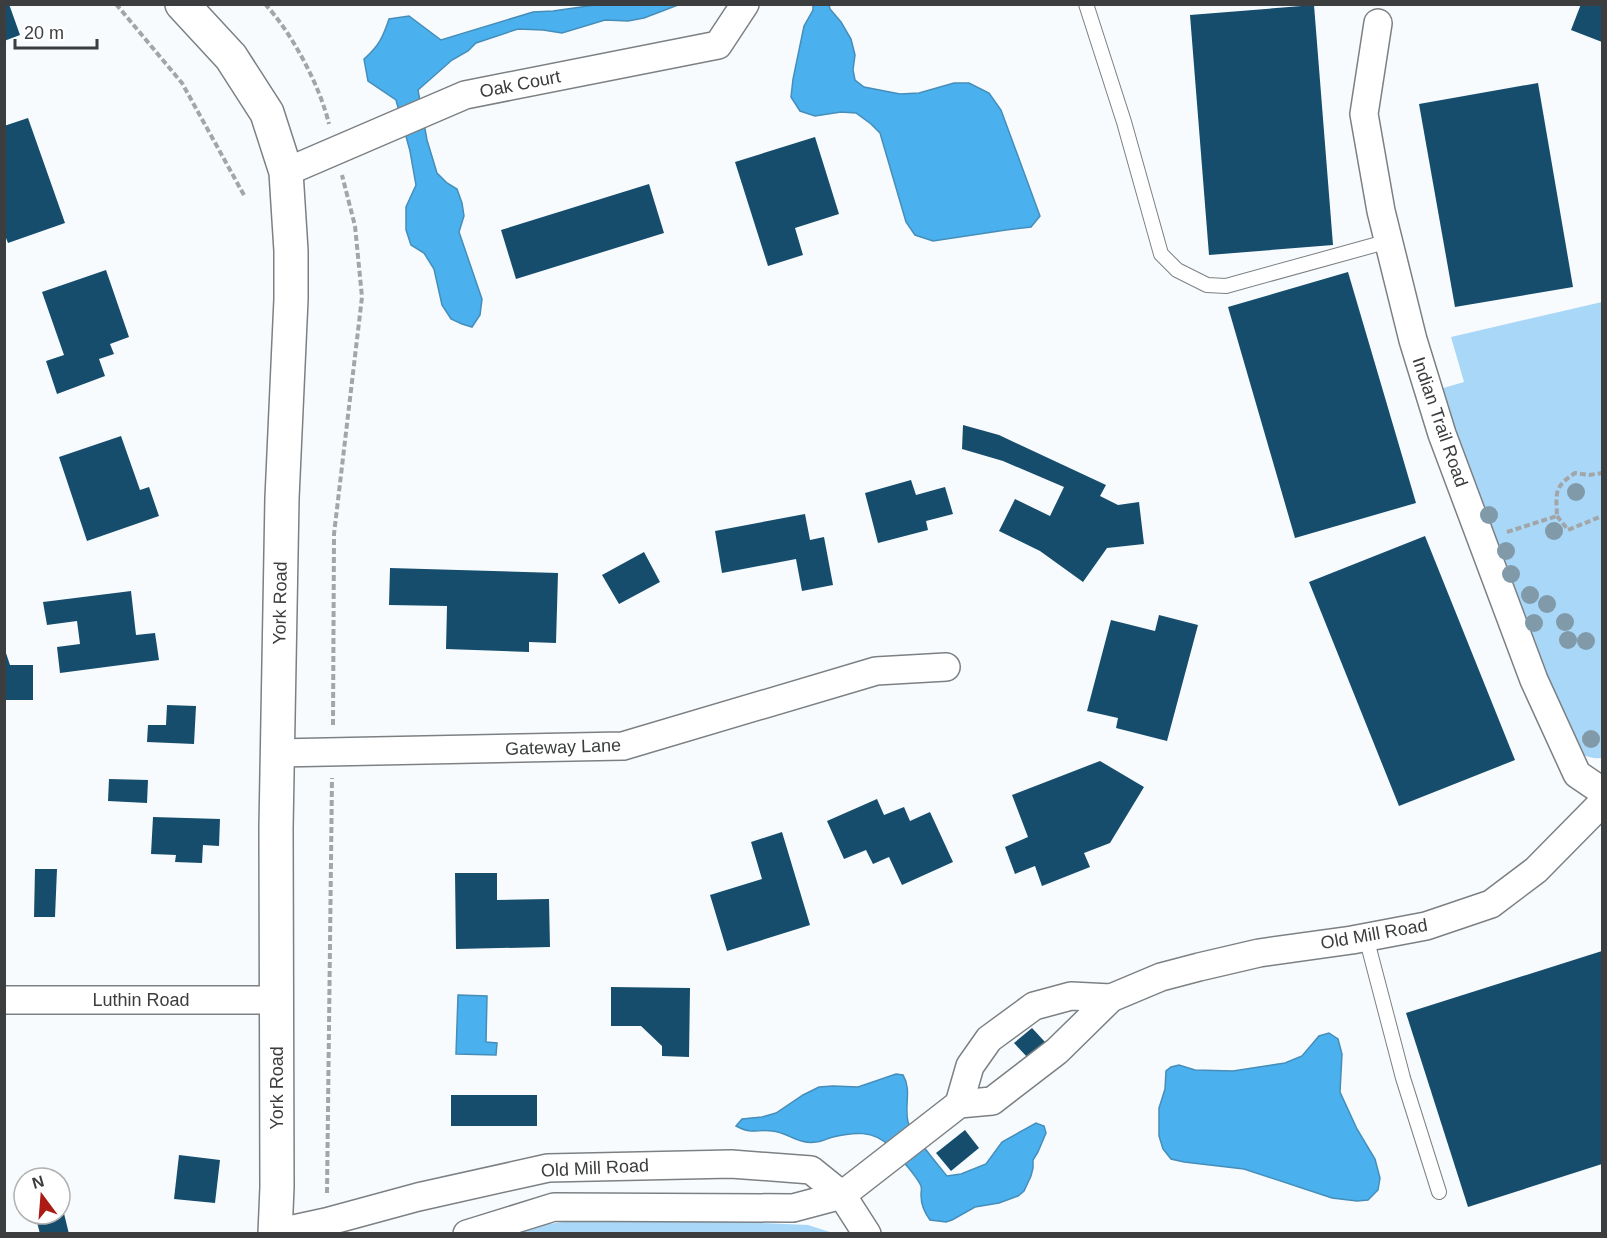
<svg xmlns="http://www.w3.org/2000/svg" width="1607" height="1238" font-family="Helvetica,sans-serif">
<rect width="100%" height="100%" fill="#f7fbfe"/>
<g fill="#a9d7f7">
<path d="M1602 302V758C1588 759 1581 755 1570 745L1440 389 1464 382 1451 337Z"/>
<path d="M589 1218H649L808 1225 833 1233 500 1234 549 1224Z"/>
</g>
<g fill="#4ab0ee" stroke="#468eb9" stroke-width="1.5">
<path d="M595 5H678L644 18 628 21 605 20 562 33 543 30 518 29 476 43 468 51 452 60 418 90 427 140 437 173 447 183 457 189 462 203 464 216 459 232 482 299 480 315 472 327 462 324 451 319 442 305 434 269 424 253 411 245 406 230V207L416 185 410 151 396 100 368 81 364 59C379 46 383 37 389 19L409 16 441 40 533 12 553 11Z"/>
<path d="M813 5H829L830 9 841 22 851 39 855 55 853 70 855 80 864 87 900 94 919 93 954 83H969L989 93 1001 110 1040 216 1031 227 1006 230 933 241 915 235 906 222 880 133 871 124 856 113 841 112 815 116 800 111 791 97 793 79 804 26 813 10Z"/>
<path d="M458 995 487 996 486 1042 497 1043 496 1055 456 1054Z"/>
<path d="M1329 1033 1338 1039 1342 1054 1340 1092 1357 1129 1375 1159 1380 1178 1378 1190 1368 1200 1357 1201 1332 1198 1244 1169 1184 1162 1171 1159 1163 1149 1159 1136V1108L1165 1089 1166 1071 1171 1067 1179 1065 1195 1070 1233 1071 1285 1063 1302 1056 1319 1036Z"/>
<path d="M896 1074 903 1075C912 1090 904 1106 908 1122 911 1133 938 1165 947 1176L961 1174 986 1164 1002 1142 1036 1123 1044 1126 1046 1133 1038 1152 1033 1160V1168L1031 1176 1024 1191 1018 1196 999 1203 975 1207 952 1220 946 1222 930 1220C924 1212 921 1205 921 1195 921 1190 922 1190 921 1186 916 1174 898 1156 889 1146 874 1130 853 1132 833 1137 828 1138 822 1142 816 1142 799 1145 787 1132 772 1131 756 1129 753 1135 736 1126L742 1119 762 1117 776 1113 803 1095 819 1087 833 1086 858 1087Z"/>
</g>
<g fill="#164d6d">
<path d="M4 4H9L20 35 4 41Z"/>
<path d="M1581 4H1602V42L1571 30Z"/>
<path d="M1314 5 1333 245 1209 255 1190 15Z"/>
<path d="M1538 83 1573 287 1455 307 1419 104Z"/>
<path d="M28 118 65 223 8 243 4 233V126Z"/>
<path d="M815 137 839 214 795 228 803 255 768 266 735 162Z"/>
<path d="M649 184 664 233 516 279 501 230Z"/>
<path d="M106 270 129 337 110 344 114 354 99 359 105 376 57 394 46 361 64 355 42 292Z"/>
<path d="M1348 272 1416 503 1295 538 1228 307Z"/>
<path d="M963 425 999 435 1106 485 1100 496 1118 505 1139 502 1144 544 1107 548 1083 582 1040 551 999 531 1015 499 1050 516 1064 487 1003 461 962 449Z"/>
<path d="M121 436 140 490 149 487 159 516 87 541 59 457Z"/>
<path d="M911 480 916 495 945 487 953 514 926 521 928 530 878 543 865 493Z"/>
<path d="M805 514 810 540 824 537 833 585 802 591 796 559 722 573 715 531Z"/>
<path d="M1425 536 1515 760 1399 806 1309 582Z"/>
<path d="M644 552 660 582 619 604 602 575Z"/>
<path d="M390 568 558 573 556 643 529 642V652L446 649 447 606 389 605Z"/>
<path d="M131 591 136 635 155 633 159 660 60 673 57 647 80 644 77 621 47 625 43 602Z"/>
<path d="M1159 615 1198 625 1167 741 1116 728 1118 718 1087 711 1111 620 1155 631Z"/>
<path d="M5 650 10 665H33V700H4Z"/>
<path d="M167 705 196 706 194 744 147 742 148 725H166Z"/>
<path d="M1100 761 1144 787 1110 843 1084 853 1090 867 1042 886 1035 866 1015 874 1005 847 1028 837 1012 795Z"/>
<path d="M109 779 148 780 147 803 108 801Z"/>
<path d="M877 799 884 815 904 807 910 821 930 812 953 862 902 885 889 857 873 864 866 850 844 859 827 821Z"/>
<path d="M153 817 220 819 219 846 203 845 202 863 175 862 176 855 151 854Z"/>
<path d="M782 832 810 925 727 951 710 895 762 879 751 842Z"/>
<path d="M35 869H57L55 917H34Z"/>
<path d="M455 873H497V900L549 899 550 947 456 949Z"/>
<path d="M1602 951V1164L1468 1207 1406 1013Z"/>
<path d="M611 987 690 988 689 1057 662 1056V1046L641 1026H611Z"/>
<path d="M1032 1028 1046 1043 1029 1059 1014 1043Z"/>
<rect x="451" y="1095" width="86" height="31"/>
<path d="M965 1130 979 1148 951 1171 936 1153Z"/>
<path d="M179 1155 220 1160 215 1203 174 1199Z"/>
<path d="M60 1197 69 1234H40L35 1214H60Z"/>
</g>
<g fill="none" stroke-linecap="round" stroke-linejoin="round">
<defs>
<g id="lane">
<path d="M1086 4 1124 122 1161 254 1177 270 1207 285 1226 286 1389 241"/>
<path d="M1366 937 1403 1078 1439 1192"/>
</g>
<g id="street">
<path d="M1378 23 1364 114 1381 211 1413 340 1442 434 1534 680 1577 774 1602 791"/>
<path d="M286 172 465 95 718 45 745 4"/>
<path d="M278 753 623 746 876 671 946 667"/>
<path d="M4 1000H277"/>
<path d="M959 1104 970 1066 989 1039 1034 1006 1071 996 1111 998"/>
<path d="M275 1233 326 1222 418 1197 548 1168 731 1164 811 1170 842 1195 793 1208 554 1207 467 1234"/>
<path d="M867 1234 842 1195 959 1104 992 1101 1057 1051 1111 998 1161 977 1199 967 1259 953 1352 940 1426 926 1491 904 1536 870 1602 803"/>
</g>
<path id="secondary" d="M182 4 231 57 267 113 286 172 291 251V299L282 498 276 828 277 1187 275 1234"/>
</defs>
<use href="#lane" stroke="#7c8083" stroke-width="16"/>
<use href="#street" stroke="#7c8083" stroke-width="30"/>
<use href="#secondary" stroke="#7c8083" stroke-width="36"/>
<g stroke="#a2a6a8" stroke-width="4" stroke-dasharray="6 3" stroke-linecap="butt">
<path d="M116 4 182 83 245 197"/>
<path d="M265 4C292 33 320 86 329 124"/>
<path d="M1557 516 1568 530 1602 516"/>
<path d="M1507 532 1557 516C1556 492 1554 487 1575 473L1589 475 1602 473"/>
<path d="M333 725 334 534 362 297 355 226 342 175"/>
<path d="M327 1193 332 778"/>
</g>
<use href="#lane" stroke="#fff" stroke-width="14"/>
<use href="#street" stroke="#fff" stroke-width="27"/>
<use href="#secondary" stroke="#fff" stroke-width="33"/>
</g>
<g fill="#819aa9">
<circle cx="1576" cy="492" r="9"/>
<circle cx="1489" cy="515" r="9"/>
<circle cx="1554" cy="531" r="9"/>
<circle cx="1506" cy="551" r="9"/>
<circle cx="1511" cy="574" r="9"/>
<circle cx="1530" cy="595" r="9"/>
<circle cx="1547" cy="604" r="9"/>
<circle cx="1565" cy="622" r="9"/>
<circle cx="1534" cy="623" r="9"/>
<circle cx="1568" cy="640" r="9"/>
<circle cx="1586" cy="641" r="9"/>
<circle cx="1591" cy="739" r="9"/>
</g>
<g text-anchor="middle" stroke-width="6" stroke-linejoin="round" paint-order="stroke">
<g font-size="18" fill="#3b3d3e" stroke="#fff">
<text transform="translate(520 84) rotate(-11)" y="6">Oak Court</text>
<text transform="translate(1440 422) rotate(71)" y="6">Indian Trail Road</text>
<text transform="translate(280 603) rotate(-89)" y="6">York Road</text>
<text transform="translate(563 747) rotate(-2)" y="6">Gateway Lane</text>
<text transform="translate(1374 934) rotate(-10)" y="6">Old Mill Road</text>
<text x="141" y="1006">Luthin Road</text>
<text transform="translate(277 1088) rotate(-90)" y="6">York Road</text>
<text transform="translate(595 1168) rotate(-3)" y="6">Old Mill Road</text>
</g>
</g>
<rect width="1607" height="1238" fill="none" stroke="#3b3d3e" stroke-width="12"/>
<g transform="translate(42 1196) rotate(344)"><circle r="28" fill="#ffffff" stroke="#b1b1b2" stroke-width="1.5"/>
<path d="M0-4.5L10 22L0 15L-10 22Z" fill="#ac1a14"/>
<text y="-9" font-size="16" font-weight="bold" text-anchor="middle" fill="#3b3d3e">N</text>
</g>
<path d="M15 39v9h82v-9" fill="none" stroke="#3b3d3e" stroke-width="3"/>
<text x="24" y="39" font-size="18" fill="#3b3d3e" stroke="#ffffff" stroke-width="4.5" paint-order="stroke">20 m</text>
</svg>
